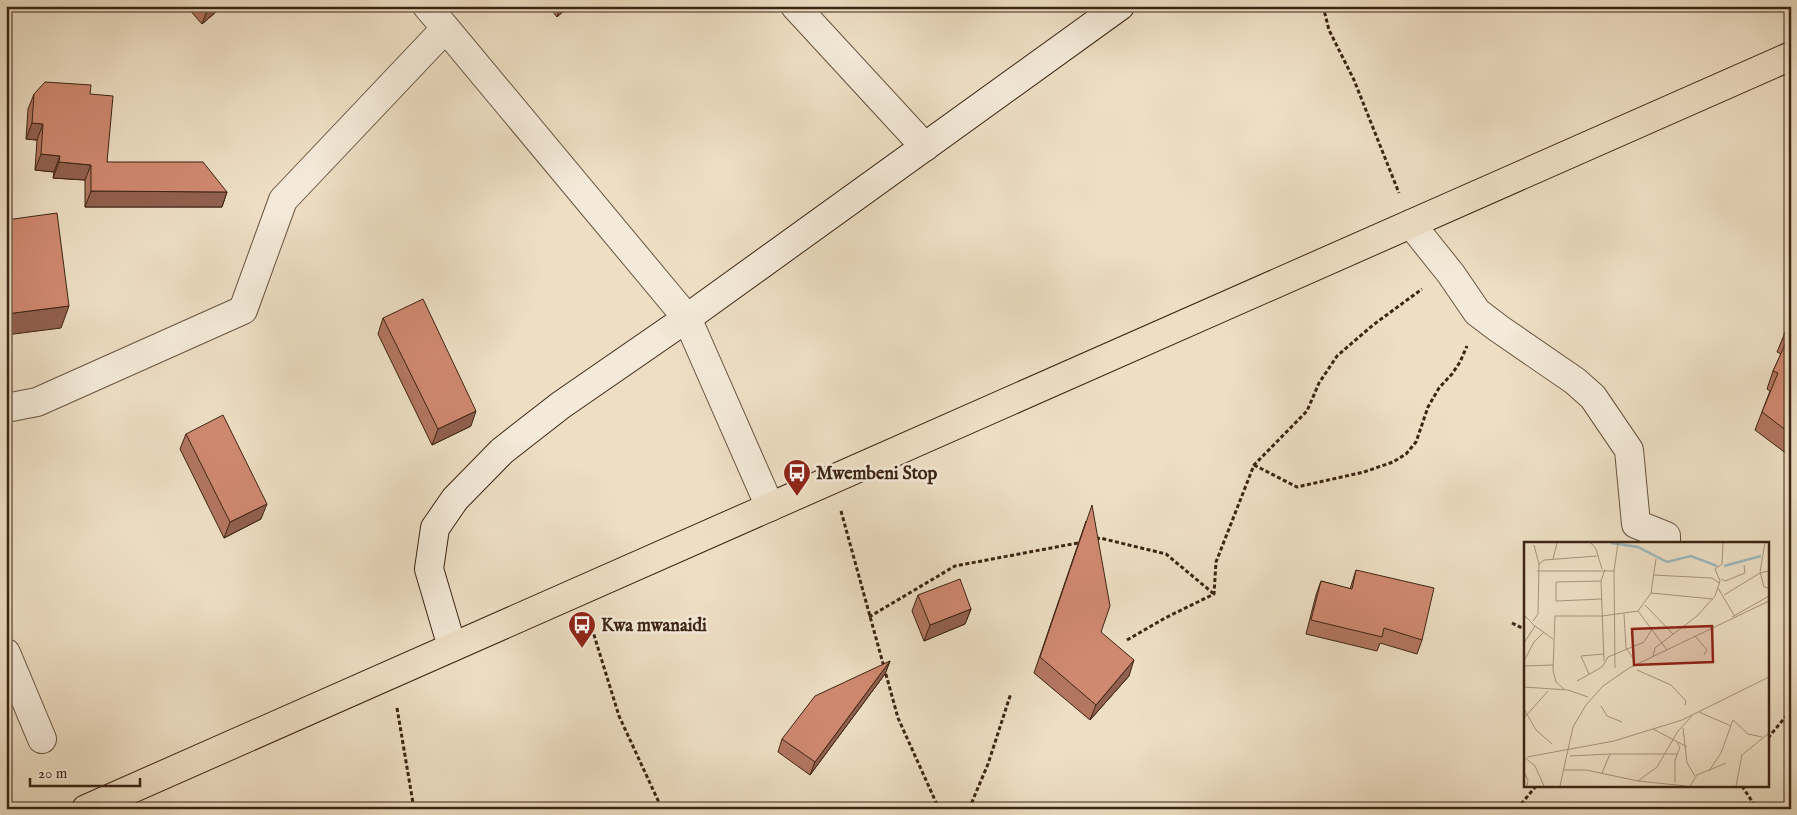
<svg xmlns="http://www.w3.org/2000/svg" width="1797" height="815" font-family="'IM FELL English',serif">
<rect width="100%" height="100%" fill="#eedfc4"/>
<filter id="stains"><feTurbulence type="fractalNoise" baseFrequency=".004" numOctaves="4"/><feColorMatrix values="0 0 0 0 .2 0 0 0 0 .09 0 0 0 0 .02 0 0 0 .5 -.17"/></filter>
<radialGradient id="worn" r=".72"><stop offset=".6" stop-color="#630" stop-opacity="0"/><stop offset="1" stop-color="#630" stop-opacity=".3"/></radialGradient>
<g fill="none" stroke-linecap="round" stroke-linejoin="round">
<defs>
<g id="street">
<path d="M427 6 687 318 770 507"/>
<path d="M795 6 925 147"/>
<path d="M1411 224 1451 274 1477 312 1498 328 1575 381 1593 397 1629 450 1636 524 1666 536V544"/>
<path d="M6 408 37 402 243 310 283 200 445 29"/>
<path d="M6 653 42 739"/>
</g>
<path id="secondary" d="M452 647 429 569 435 528 455 499 502 451 561 405 687 318 1120 6"/>
<path id="highway" d="M86 809 1791 56"/>
</defs>
<use href="#street" stroke="#685340" stroke-width="30"/>
<use href="#secondary" stroke="#3c2414" stroke-width="30"/>
<use href="#highway" stroke="#3c2414" stroke-width="30"/>
<g stroke="#3c2414" stroke-width="3" stroke-dasharray="4 2.5" stroke-linecap="butt">
<path d="M1323 6 1329 30 1354 80 1399 193"/>
<path d="M1254 465 1297 487 1364 472 1393 462 1406 454 1416 442 1428 407 1439 388 1452 374 1460 362 1467 346"/>
<path d="M841 511 898 718 939 809"/>
<path d="M1096 539 1100 538 1166 554 1214 594"/>
<path d="M869 617 955 566 1083 542"/>
<path d="M590 622 619 716 662 809"/>
<path d="M1512 623 1526 630"/>
<path d="M1127 640 1165 618 1214 594 1216 562 1254 465 1307 411 1319 383 1337 356 1373 325 1422 289"/>
<path d="M397 708 414 809"/>
<path d="M1768 738 1791 710"/>
<path d="M1742 786 1757 809"/>
<path d="M969 809 988 764 1011 693"/>
<path d="M1517 809 1536 786"/>
</g>
<use href="#street" stroke="#f4ead9" stroke-width="28"/>
<use href="#secondary" stroke="#f4ead9" stroke-width="28"/>
<use href="#highway" stroke="#eedfc4" stroke-width="28"/>
</g>
<g fill="#b37661" stroke="#3c2414">
<path d="M186 6H223L202 24Z"/>
<path d="M548 6H569L557 17Z"/>
<path d="M34 94H90L107 162 227 192 222 207H85V180L53 178 54 172 35 170 37 140 26 139 28 109Z"/>
<path d="M383 318 471 426 432 445 378 334Z"/>
<path d="M1791 318V457L1755 430 1770 391 1767 389 1773 371 1781 354 1777 352Z"/>
<path d="M186 434 261 519 224 538 180 449Z"/>
<path d="M1086 521 1101 632 1129 676 1090 720 1034 673Z"/>
<path d="M1356 570 1422 640 1417 654 1380 643 1377 651 1306 634 1316 595 1321 581 1350 589Z"/>
<path d="M918 595 971 609 965 624 924 641 912 611Z"/>
<path d="M890 661 885 674 810 775 778 752 782 739Z"/>
</g>
<g fill="#92604f" stroke="#3c2414">
<path d="M210 6H223L202 24 208 8Z"/>
<path d="M560 6H569L557 17Z"/>
<path d="M32 123 43 124 37 140 26 139Z"/>
<path d="M41 154 60 156 54 172 35 170Z"/>
<path d="M59 162 91 165 85 180 53 178Z"/>
<path d="M91 191 227 192 222 207H85Z"/>
<path d="M69 306 61 328 6 335V314Z"/>
<path d="M476 411 471 426 432 445 438 429Z"/>
<path d="M267 504 261 519 224 538 230 522Z"/>
<path d="M971 609 965 624 924 641 930 625Z"/>
<path d="M1134 660 1129 676 1090 720 1096 705Z"/>
<path d="M890 661 885 674 810 775 815 762Z"/>
</g>
<g fill="#d08971" stroke="#3c2414">
<path d="M45 82 91 85 90 94 113 96 107 162H203L227 192 91 191V165L59 162 60 156 41 154 43 124 32 123 34 94Z"/>
<path d="M57 213 69 306 6 314V220Z"/>
<path d="M423 299 476 411 438 429 383 318Z"/>
<path d="M1791 318V434L1762 412 1778 373 1773 371 1789 336 1784 334Z"/>
<path d="M223 415 267 504 230 522 186 434Z"/>
<path d="M1092 505 1110 606 1101 632 1134 660 1096 705 1040 657Z"/>
<path d="M1356 570 1434 588 1422 640 1384 628 1382 637 1311 620 1321 581 1352 589Z"/>
<path d="M960 579 971 609 930 625 918 595Z"/>
<path d="M890 661 815 762 782 739 815 696Z"/>
</g>
<defs>
<symbol id="bus-pin" viewBox="-11 -11 22 30"><path d="M0 17L-7.5 6A9.5 9.5 0 1 1 7.5 6Z" fill="#8f2418" stroke="#f4ead9"/><path d="M-5-6H5V4H4V6H2V4H-2V6H-4V4H-5ZM-3.5-4V0h7V-4ZM-3.5 1.2v1.5H-2V1.2ZM2 1.2v1.5H3.5V1.2Z" fill="#fff"/></symbol>
</defs>
<g fill-rule="evenodd">
<use href="#bus-pin" x="781" y="457" width="32" height="43"/>
<use href="#bus-pin" x="566" y="609" width="32" height="43"/>
</g>
<g text-anchor="middle" stroke-width="5" stroke-linejoin="round" paint-order="stroke">
<g font-size="18" font-weight="bold" fill="#3c2414" stroke="#f4ead9" text-anchor="start">
<text x="816" y="479">Mwembeni Stop</text>
<text x="601" y="631">Kwa mwanaidi</text>
</g>
</g>
<g transform="translate(1524 542)">
<rect width="245" height="245" fill="#eedfc4"/>
<path fill="none" stroke="#9dbabd" stroke-width="2.5" d="M87 1 114 5 143 20 167 14 193 24M200 24 237 14"/>
<path fill="none" stroke="#a7947e" stroke-width="1" d="M67 1 72 7 78 27M241 1 236 30 240 45 245 46M10 3 15 22M29 17 33 1M13 29H90M129 33 188 36 195 41M197 37 201 39 221 31 220 23M77 39 32 40V59L78 57M194 46 210 73M127 51 189 57M200 53 236 31 245 29M121 63 149 92M114 69 143 108M100 72 102 106 111 119M0 73 11 84 0 101M208 75 245 54M9 79 14 72 15 22 20 18 73 14M11 84 29 97M171 94 183 108 180 113M129 115 131 106 173 74 191 54 196 39 191 27 198 22 199 1M0 119 10 100 20 90M80 119 77 39 81 27M0 124 29 123M91 126 90 29 94 1M113 128 147 143 162 159 161 163M65 132 57 114 80 112M53 139 78 125 84 115 120 100 128 87M0 145 44 148 64 155M41 148 32 140 29 128 31 74H78L114 69 127 51 132 17M77 164 83 174 98 180M0 167 12 188 28 202M175 170 207 184M0 176 24 149M159 186 163 221 171 234M129 187 163 205M46 214 86 212M0 215 11 224 20 244M3 215 90 199 158 178 245 135M39 228H62L114 239 162 244M185 229 197 211 209 178 224 192 238 195M0 230 4 238 3 244M78 231 86 212H153M114 239 133 225 154 189 168 174M151 241V218L156 205 153 201M36 244 49 185 62 163 79 144 105 126 245 59M166 244 173 233 202 221M212 244 218 213 245 191"/>
<path fill="#8f2418" fill-opacity="0.15" stroke="#8f2418" stroke-width="2.5" d="M188 84 189 120 110 123 108 87Z"/>
<rect width="245" height="245" fill="none" stroke="#3c2414" stroke-width="2.5"/>
</g>
<rect width="1797" height="815" fill="none" stroke="#eedfc4" stroke-width="25"/>
<rect x="8" y="8" width="1782" height="800" fill="none" stroke="#3c2414" stroke-width="2.5"/>
<rect x="12" y="12" width="1772" height="790" fill="none" stroke="#3c2414"/>
<path d="M30 778v8h110v-8" fill="none" stroke="#3c2414" stroke-width="2.5"/>
<text x="38" y="778" font-size="15" fill="#3c2414" stroke="#f4ead9" stroke-width="4" paint-order="stroke">20 m</text>
<rect width="100%" height="100%" filter="url(#stains)"/>
<rect width="100%" height="100%" fill="url(#worn)"/>
</svg>
